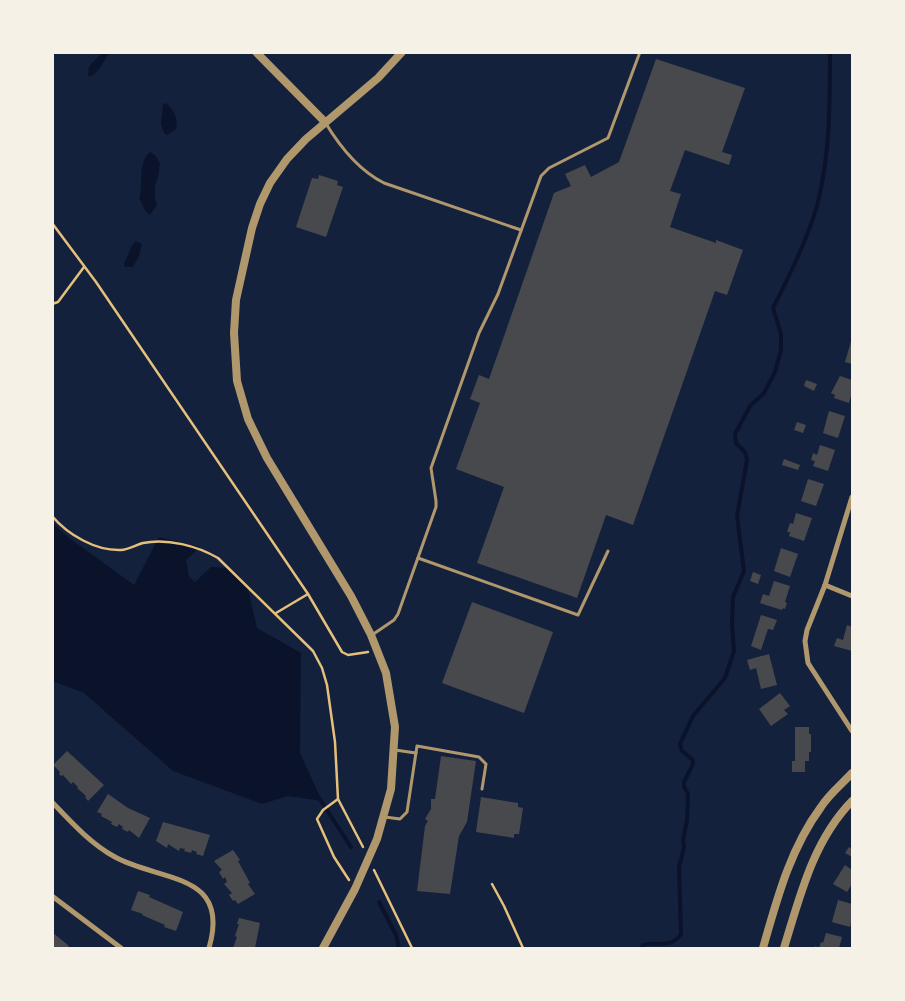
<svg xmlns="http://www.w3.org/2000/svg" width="905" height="1001" font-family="Cabin,sans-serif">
<rect width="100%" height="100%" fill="#14213d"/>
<g fill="#0b132b">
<path d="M99 53H109C104 61 98 74 89 77L88 74 89 66 100 55Z"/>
<path d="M166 103C174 110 179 119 176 129L167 135 164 133 161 124 163 104Z"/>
<path d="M150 152 155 155 160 163 158 178 155 186V197L157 205 150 215 146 212 139 198C144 184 137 162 150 152Z"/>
<path d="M136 241 142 244 139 256 133 267H125L124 264 132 245Z"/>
<path d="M52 522 64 534 134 585 159 537 200 547 186 560 189 576 195 582 211 567 228 568 248 589 257 628 301 653 300 753 322 801 288 796 262 804 173 771 84 693 53 681Z"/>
</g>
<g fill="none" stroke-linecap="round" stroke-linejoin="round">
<g stroke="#0b132b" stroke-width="4">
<path d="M319 798 351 847"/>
<path d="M379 902 396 935 399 948"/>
<path d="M642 948 643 945C656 941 672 949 681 934L679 867 684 848 683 840 687 820 688 794 684 787V782L693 764V760L682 751 680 744 693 716 725 678 734 651 732 625 733 597 744 571 737 516 747 460 745 452 736 443 735 434 750 406 764 393 775 372 781 350V334L773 308C789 277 807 240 817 206 830 156 830 104 830 52"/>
</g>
</g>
<g fill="#48494c">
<path d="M656 59 745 88 722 152 732 155 729 165 685 150 670 191 681 194 670 227 716 243V240L743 250 727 295 715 291 633 525 606 515 577 598 477 563 504 487 456 469 480 403 470 399 479 375 489 379 554 193 571 186 565 174 585 165 591 177 619 162Z"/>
<path d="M319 175 338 181 337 185 343 187 326 237 296 227 312 178 318 179Z"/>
<path d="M852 338V364L845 362Z"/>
<path d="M840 376 852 380V392L849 403 834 398 835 395 831 393Z"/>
<path d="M806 380 817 384 814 391 804 386Z"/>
<path d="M829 411 845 416 838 438 823 433Z"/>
<path d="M797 422 806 425 803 433 794 430Z"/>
<path d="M820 445 835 450 828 471 813 466 815 461 811 460 813 453 817 455Z"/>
<path d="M784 459 800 465 798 470 782 465Z"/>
<path d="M808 479 824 484 816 506 801 501Z"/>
<path d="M796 513 812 518 804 541 789 536 790 532H787L790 523 793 524Z"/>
<path d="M781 548 798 554 790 577 774 571Z"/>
<path d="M753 572 761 575 758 584 750 581Z"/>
<path d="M774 581 790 586 785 602 787 603 785 609 783 608 782 610 760 603 763 594 769 596Z"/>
<path d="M472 602 553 632 524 713 442 683Z"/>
<path d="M761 615 777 620 773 630 768 629 761 650 751 646Z"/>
<path d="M847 625 852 627V651L834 646 837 638 843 640Z"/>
<path d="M769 654 777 685 761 689 756 668 750 670 747 660Z"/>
<path d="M780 693 790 706 784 710 788 714 771 726 759 709Z"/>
<path d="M795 727H809V734H811V752H809V761H805V772H792V761H795Z"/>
<path d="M67 751 104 785 88 801 85 797 86 796 77 788 78 787 73 782 71 784 63 775 61 776 59 774 60 772 53 765Z"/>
<path d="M441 756 476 761 467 822 459 836 450 894 417 891 425 826 428 821 425 819 431 809V799H435Z"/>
<path d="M108 794 128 808 150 818 139 838 129 830 128 832 122 829 123 827 119 824 117 827 111 824 112 822 101 816 102 814 97 812Z"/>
<path d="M481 797 518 803V807L523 808 519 834H514V838L476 832Z"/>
<path d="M163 822 210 835 203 856 196 854 197 852 192 850 191 853 184 851 185 849 180 848 179 851 168 844 167 848 156 841Z"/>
<path d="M849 847 852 849V857L845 853Z"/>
<path d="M233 850 240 860 238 861 250 883 248 884 255 894 238 904 235 900 233 901 229 895 232 893 224 884 227 882 225 877 223 879 219 872 222 870 214 861Z"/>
<path d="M845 865 852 870V884L847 892 833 884Z"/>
<path d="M138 891 150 895 149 897 183 912 176 931 164 927 165 925 142 915 143 914 131 910Z"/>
<path d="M838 900 852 904V918L850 927 832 922Z"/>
<path d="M239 918 260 923 255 948H233L237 937 235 936 239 924H237Z"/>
<path d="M52 932 69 946 67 948H52Z"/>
<path d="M826 933 842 937 839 948H815V946L819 948 821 942 823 943Z"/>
</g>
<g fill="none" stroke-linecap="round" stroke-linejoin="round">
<g stroke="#e5c07b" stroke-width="2.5">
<path d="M52 223 96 282 308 594 342 652 348 655 368 652"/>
<path d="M52 304 58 302 84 267"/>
<path d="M52 516C68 535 96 551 121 550 128 550 136 545 143 543 168 538 197 546 218 558L313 651 322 668 327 685 335 742 338 799 363 847"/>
<path d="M276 613 308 594"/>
<path d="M338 799 323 810 317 819 334 857 349 880"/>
<path d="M374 870 412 948"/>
<path d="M492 884 504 906 523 948"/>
</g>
<g stroke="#b1986c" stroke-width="3">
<path d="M325 122C340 147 358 170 384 183L521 230"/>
<path d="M418 558 578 615 608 551"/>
<path d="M372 635 394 620 398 614 436 507V501L431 468 479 333 498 294 541 176 549 168 608 138 640 52"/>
<path d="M395 750 416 753"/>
<path d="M385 817 400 819 407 812 417 746 479 757 486 764 482 789"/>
</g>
<g stroke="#b1986c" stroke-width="5">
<path d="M852 497 825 585 807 630 805 641 808 663 852 731"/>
<path d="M825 585 852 596"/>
<path d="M52 802C71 822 91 844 115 857 161 882 231 872 209 948"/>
<path d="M52 896 121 948"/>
</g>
<g stroke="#b1986c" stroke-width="8">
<path d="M256 52 325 122"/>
<path d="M323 948 355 889 377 839 391 789 395 727 386 673 371 635 351 596 267 458 248 419 237 381 234 333 236 300 252 228 260 204 270 183 287 159 306 139 378 78 402 52"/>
<path d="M763 948C777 899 790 849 821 807 829 794 842 784 852 773"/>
<path d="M784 948C800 896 813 841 852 801"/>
</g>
</g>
<rect width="905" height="1001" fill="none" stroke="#f6f1e7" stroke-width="108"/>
</svg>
